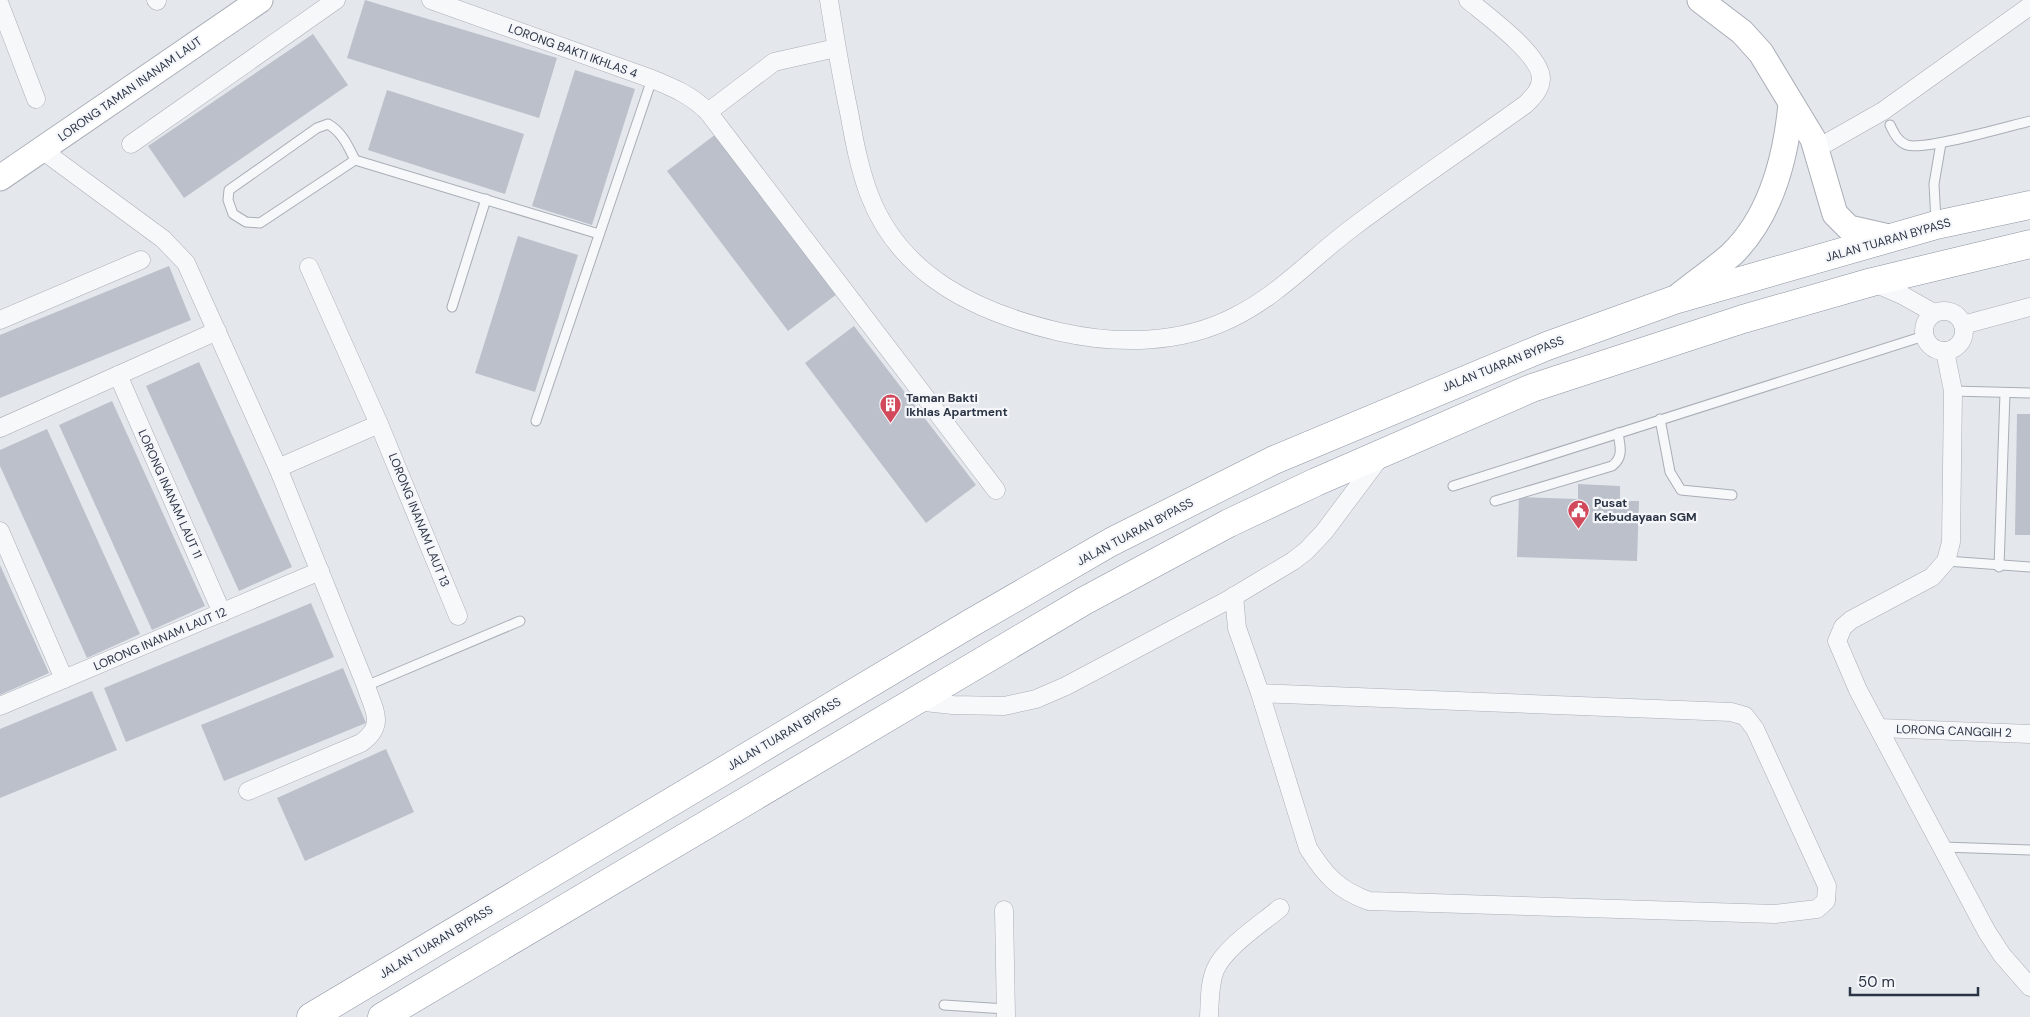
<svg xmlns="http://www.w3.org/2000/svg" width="2030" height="1017" font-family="'DM Sans',sans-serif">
<rect width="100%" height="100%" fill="#e4e7ec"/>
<g fill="#bbc0ca">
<path d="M365 0 557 58 539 118 347 58Z"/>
<path d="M313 34 348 85 184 198 148 146Z"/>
<path d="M575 70 635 89 592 225 532 206Z"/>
<path d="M387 90 524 134 505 194 368 150Z"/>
<path d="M716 134 837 294 788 331 667 171Z"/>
<path d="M518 236 578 255 535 392 475 373Z"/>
<path d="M169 266 191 320 0 398V335Z"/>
<path d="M854 326 976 485 926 523 805 363Z"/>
<path d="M199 362 292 567 239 591 146 386Z"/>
<path d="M112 401 205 606 152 630 59 425Z"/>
<path d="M2017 414H2030V535H2015Z"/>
<path d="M47 429 140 634 87 658 0 466V450Z"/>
<path d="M1578 484 1620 486V501H1639L1637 561 1517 557 1519 497 1578 499Z"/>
<path d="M0 565 49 673 0 695Z"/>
<path d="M311 603 334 657 126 742 104 688Z"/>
<path d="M343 668 366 723 224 781 201 725Z"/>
<path d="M92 691 117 750 0 798V729Z"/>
<path d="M386 749 414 812 305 861 277 798Z"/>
</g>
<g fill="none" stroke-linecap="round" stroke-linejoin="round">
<defs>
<g id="lane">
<path d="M1890 125C1894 133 1898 142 1907 145 1924 151 2009 126 2030 121"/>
<path d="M355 160 260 223 246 222 233 214 228 200 229 190 317 128 328 124C342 132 348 146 355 160L599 234"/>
<path d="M1936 222 1934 184 1941 143"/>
<path d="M452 307 486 199"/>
<path d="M1953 391 2030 393"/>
<path d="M1660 419 1670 472 1681 490 1732 495"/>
<path d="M536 421 652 79"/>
<path d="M1453 486 1924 336"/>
<path d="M1495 501 1612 466C1624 457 1620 446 1618 433"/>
<path d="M1946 561 2030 567"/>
<path d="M1999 567 2005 393"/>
<path d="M366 686 520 621"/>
<path d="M1943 847 2030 850"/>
<path d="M944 1005 1006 1009"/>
</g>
<g id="street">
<path d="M156 0 157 1"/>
<path d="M431 0 652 79C674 88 691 95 708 112L996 490"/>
<path d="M829 0C835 38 841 75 849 112 854 140 859 167 869 194 900 277 979 313 1060 332 1118 345 1181 344 1234 317 1279 295 1313 257 1352 228 1409 185 1468 146 1526 104 1533 97 1541 89 1541 78 1540 54 1486 15 1468 0"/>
<path d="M0 5 36 99"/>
<path d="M708 112 774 62 836 48"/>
<path d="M131 144 336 0"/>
<path d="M1816 149 1883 111 2030 6"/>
<path d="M42 150 163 239 186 263 278 468 366 686C374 711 386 725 361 743L248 791"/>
<path d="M309 267 379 424 458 616"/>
<path d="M1872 282 1902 295 1934 313"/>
<circle cx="1944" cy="331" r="20"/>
<path d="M0 320 141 260"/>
<path d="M1963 325 2030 307"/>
<path d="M1945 351 1953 391 1951 542 1946 561 1932 577 1851 620 1843 627 1837 641 1858 690 1987 932 2002 955 2030 987"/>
<path d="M118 375 222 613"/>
<path d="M0 428 217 331"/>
<path d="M278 468 379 424"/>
<path d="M0 531 64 679"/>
<path d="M1234 596 1237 628 1260 693 1308 848C1325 875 1338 890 1369 901L1775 914 1817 909 1826 901 1827 886 1755 729 1745 716 1731 712 1260 693"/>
<path d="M915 701 953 705 1004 706 1036 699 1066 686 1228 600 1293 561 1306 551 1324 532 1381 456"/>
<path d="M0 706 320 571"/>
<path d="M1879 728 2030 734"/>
<path d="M1004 910 1006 1017"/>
<path d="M1209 1017C1210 1001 1209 985 1215 970 1225 947 1261 924 1280 908"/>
</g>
<g id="secondary">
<path d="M1700 0 1742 32 1761 53 1813 139 1835 214 1849 228 1893 238"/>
<path d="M0 178 260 0"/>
<path d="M1675 299C1693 284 1714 270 1732 254 1771 216 1786 156 1791 104"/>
</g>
<g id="highway">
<path d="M311 1017 971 623 1111 542 1274 460 1547 346 1674 300 1936 225 2030 205"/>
<path d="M382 1017 1084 601 1229 523 1316 482 1532 388 1743 319 1872 282 2030 244"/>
</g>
</defs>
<use href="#lane" stroke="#a9aeb7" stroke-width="11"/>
<use href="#street" stroke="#a9aeb7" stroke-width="19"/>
<use href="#secondary" stroke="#a9aeb7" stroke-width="27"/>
<use href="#highway" stroke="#8b94a3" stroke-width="29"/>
<use href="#lane" stroke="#f7f8fa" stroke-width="9"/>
<use href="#street" stroke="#f7f8fa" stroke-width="18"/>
<use href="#secondary" stroke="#fff" stroke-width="25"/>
<use href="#highway" stroke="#fff" stroke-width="28"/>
</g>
<defs>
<symbol id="building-pin" viewBox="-11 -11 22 30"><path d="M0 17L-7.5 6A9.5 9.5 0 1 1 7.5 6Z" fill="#d1495b" stroke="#f4f6f9"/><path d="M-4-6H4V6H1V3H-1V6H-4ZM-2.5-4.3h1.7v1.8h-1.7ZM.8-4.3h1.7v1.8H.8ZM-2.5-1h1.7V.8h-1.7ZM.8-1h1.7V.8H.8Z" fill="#fff"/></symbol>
<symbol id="civic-pin" viewBox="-11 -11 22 30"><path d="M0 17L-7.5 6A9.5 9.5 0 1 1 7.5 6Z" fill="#d1495b" stroke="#f4f6f9"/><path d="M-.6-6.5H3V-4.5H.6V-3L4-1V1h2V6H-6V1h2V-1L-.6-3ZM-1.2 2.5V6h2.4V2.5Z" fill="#fff"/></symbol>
</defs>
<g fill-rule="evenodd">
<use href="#building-pin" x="878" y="392" width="25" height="34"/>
<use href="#civic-pin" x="1566" y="498" width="25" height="34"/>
</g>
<g text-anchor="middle" stroke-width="4.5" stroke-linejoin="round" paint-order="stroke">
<g font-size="12" fill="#2b3445" stroke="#f4f6f9">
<text transform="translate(573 51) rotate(20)" y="4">LORONG BAKTI IKHLAS 4</text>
<text transform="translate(130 89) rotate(-35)" y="4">LORONG TAMAN INANAM LAUT</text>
<text transform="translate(1888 240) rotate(-16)" y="4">JALAN TUARAN BYPASS</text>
<text transform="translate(1503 364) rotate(-22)" y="4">JALAN TUARAN BYPASS</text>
<text transform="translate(170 494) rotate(66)" y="4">LORONG INANAM LAUT 11</text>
<text transform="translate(419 520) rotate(68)" y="4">LORONG INANAM LAUT 13</text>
<text transform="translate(1135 532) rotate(-28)" y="4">JALAN TUARAN BYPASS</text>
<text transform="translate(160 639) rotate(-23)" y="4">LORONG INANAM LAUT 12</text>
<text transform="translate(1954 731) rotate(2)" y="4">LORONG CANGGIH 2</text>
<text transform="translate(784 734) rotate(-31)" y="4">JALAN TUARAN BYPASS</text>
<text transform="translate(436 942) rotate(-31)" y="4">JALAN TUARAN BYPASS</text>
</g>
<g font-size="12" font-weight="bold" fill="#2b3445" stroke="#f4f6f9" text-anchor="start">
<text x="906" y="402">Taman Bakti<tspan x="906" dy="14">Ikhlas Apartment</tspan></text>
<text x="1594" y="507">Pusat<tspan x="1594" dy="14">Kebudayaan SGM</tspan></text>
</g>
</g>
<path d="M1850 987v8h128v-8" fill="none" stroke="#2b3445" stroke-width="2.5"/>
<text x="1858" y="987" font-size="15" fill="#2b3445" stroke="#f4f6f9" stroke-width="4" paint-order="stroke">50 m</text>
</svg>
